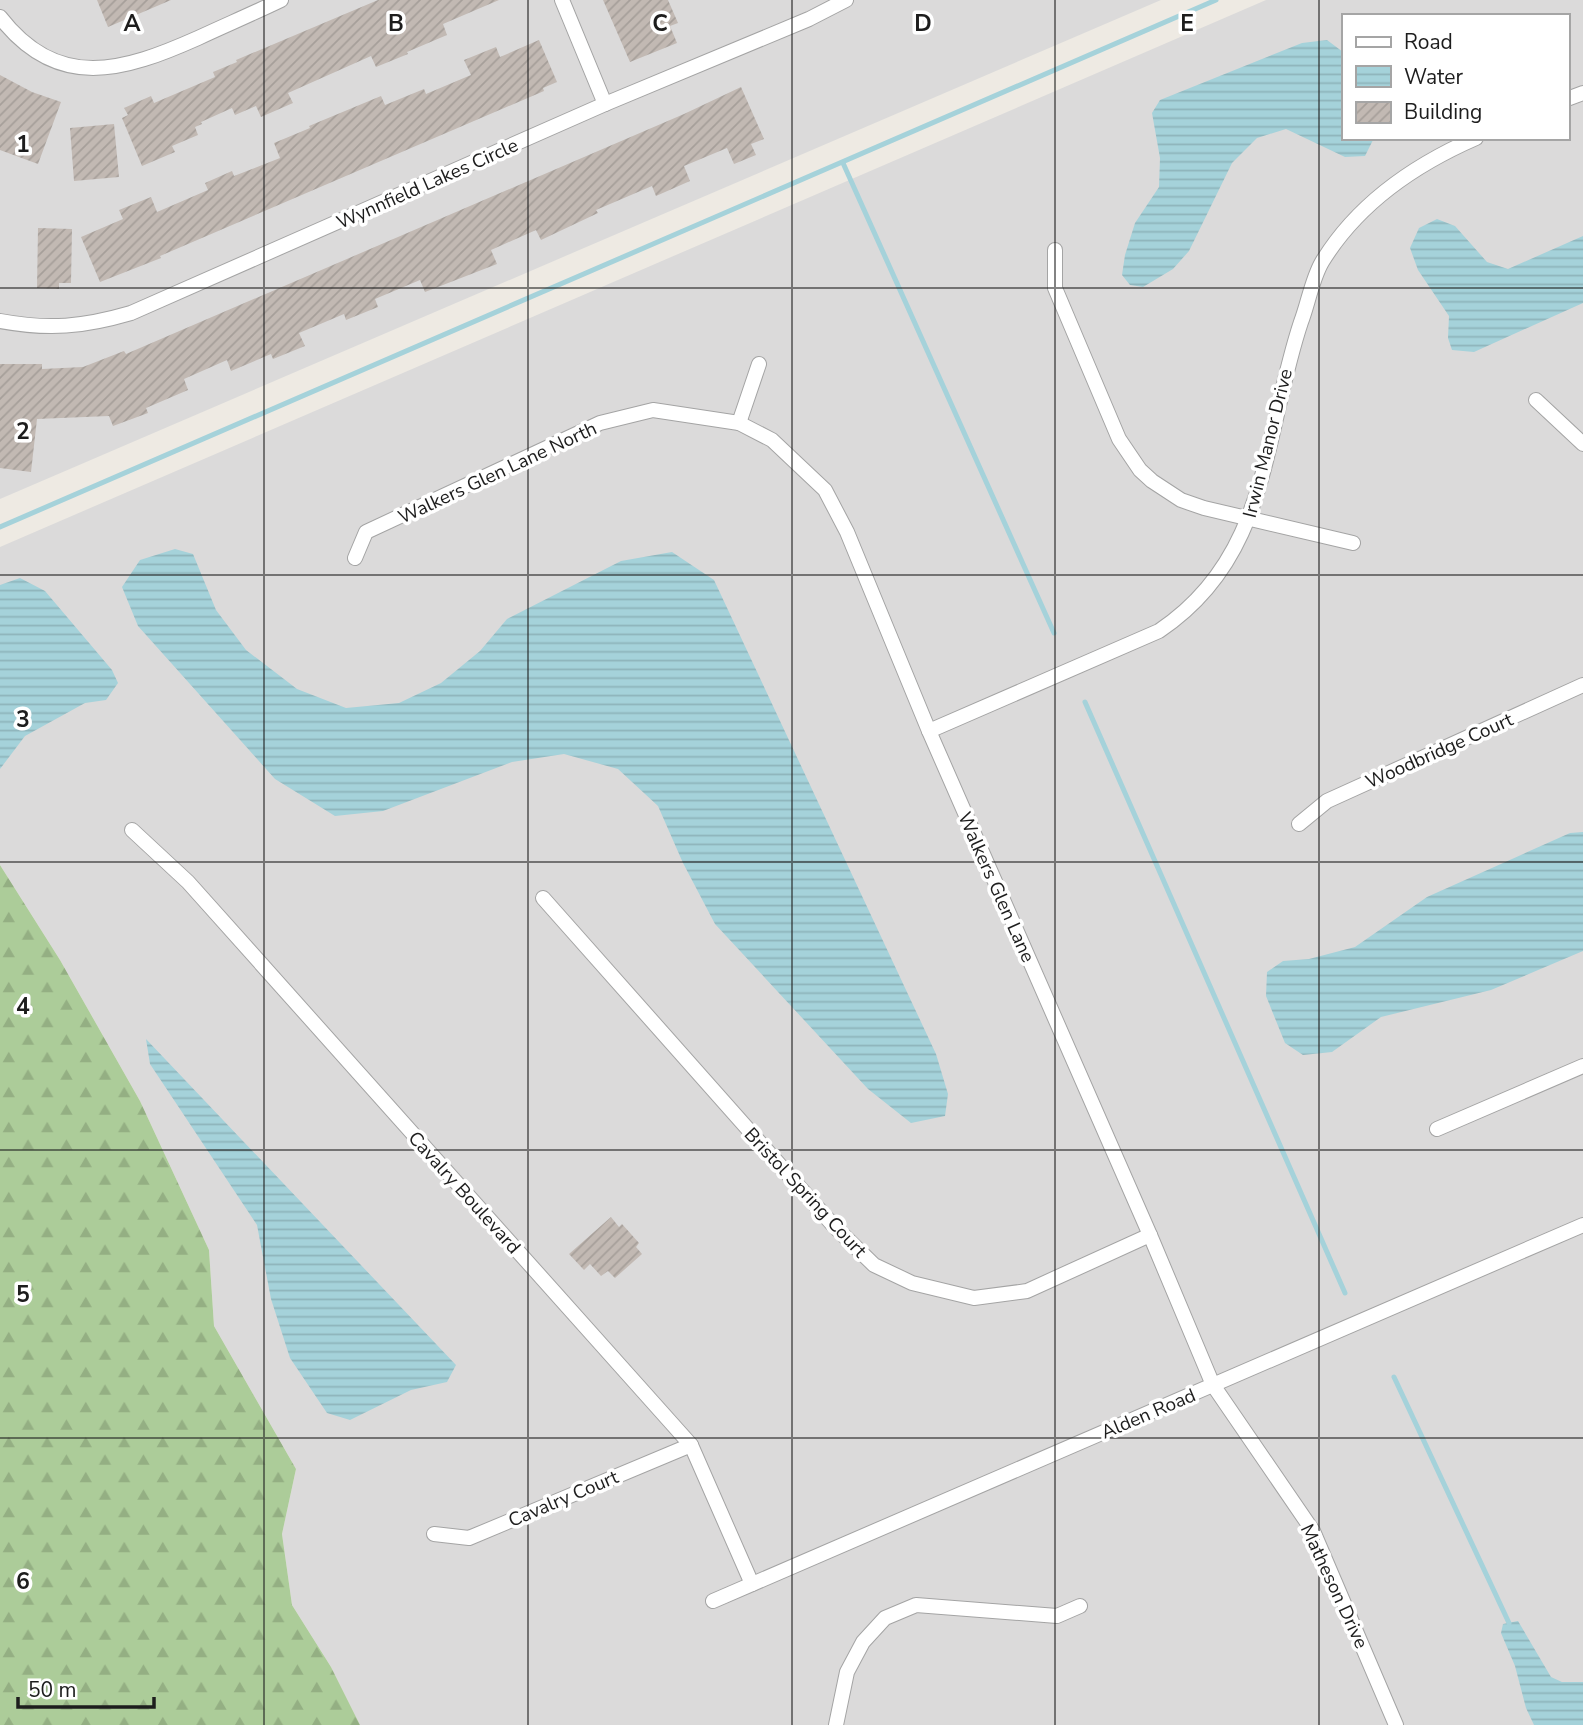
<svg xmlns="http://www.w3.org/2000/svg" width="1583" height="1725" font-family="'Nunito Sans',sans-serif">
<defs>
<pattern id="forest-firs" width="22" height="20" patternUnits="userSpaceOnUse" patternTransform="scale(1.75)"><rect width="22" height="20" fill="#accc99"/><path d="M5 1l3.5 6h-7zM16 11l3.5 6h-7z" fill="#94af83"/></pattern>
<pattern id="water-rules" width="6" height="5" patternUnits="userSpaceOnUse" patternTransform="scale(1.75)"><rect width="6" height="5" fill="#a5d2da"/><path d="M0 2.5h6" fill="none" stroke="#8eb4bb"/></pattern>
<pattern id="building-hatch" width="6" height="6" patternUnits="userSpaceOnUse" patternTransform="scale(1.75)"><rect width="6" height="6" fill="#c2b9b3"/><path d="M-1 1l2-2M0 6l6-6M5 7l2-2" fill="none" stroke="#a69f9a"/></pattern>
</defs>
<rect width="100%" height="100%" fill="#eeeae3"/>
<g fill="#dbdada" fill-rule="evenodd">
<path d="M0 0H1161L0 499Z"/>
<path d="M1266 0H1583V1725H360L331 1667 292 1605 282 1534 296 1469 214 1326 209 1250 140 1101 60 960 0 865V547ZM1343 16H1567V138H1343Z"/>
</g>
<path fill="url(#forest-firs)" d="M0 865 60 960 140 1101 209 1250 214 1326 296 1469 282 1534 292 1605 331 1667 360 1725H0Z"/>
<g fill="url(#water-rules)">
<path d="M1327 40 1343 52V138H1374L1365 156 1345 157 1286 129 1257 138 1232 163 1189 251 1173 269 1143 287 1130 285 1122 275 1125 255 1135 223 1159 187 1160 158 1152 113 1160 100 1302 43Z"/>
<path d="M1437 219 1455 226 1487 262 1508 269 1583 236V303L1474 352 1452 350 1448 338 1449 316 1418 270 1410 248 1419 228Z"/>
<path d="M175 549 193 554 216 610 246 650 297 689 346 708 399 703 441 683 480 651 507 619 621 561 672 552 714 580 936 1054 948 1094 945 1116 911 1123 868 1089 715 924 683 863 658 806 618 769 564 754 512 762 383 811 335 816 275 779 138 626 122 587 140 560Z"/>
<path d="M20 578 45 591 112 670 118 683 106 700 85 703 25 736 0 769V585Z"/>
<path d="M1583 832V951L1491 990 1381 1017 1332 1052 1303 1055 1285 1043 1266 996 1267 972 1283 961 1309 959 1355 947 1427 897 1570 833Z"/>
<path d="M146 1039 456 1365 447 1382 411 1390 350 1420 327 1413 290 1358 271 1299 257 1225 150 1064Z"/>
<path d="M1518 1621 1551 1677 1562 1682H1583V1725H1534L1526 1708 1515 1666 1501 1633 1503 1624Z"/>
</g>
<g fill="none" stroke-linecap="round" stroke-linejoin="round">
<g stroke="#a5d2da" stroke-width="5">
<path d="M843 163 1054 633"/>
<path d="M0 527 1216 0"/>
<path d="M1085 702 1345 1293"/>
<path d="M1394 1377 1509 1623"/>
</g>
</g>
<g fill="url(#building-hatch)">
<path d="M97 0H171L108 27Z"/>
<path d="M378 0H499L443 24 447 35 407 52 408 54 376 67 371 56 288 93 293 103 261 117 256 106 235 115 232 108 201 122 202 124 195 127 198 135 172 146 175 152 142 166 122 118 128 115 124 108 151 96 154 103 215 77 213 72 237 62 236 60Z"/>
<path d="M603 0H668L678 23 670 26 677 43 630 62Z"/>
<path d="M539 40 557 82 543 88 544 91 160 256 161 258 100 282 81 237 123 219 119 210 151 197 157 212 208 190 205 183 232 171 234 176 280 158 274 143 310 128 309 126 381 96 385 105 424 89 426 94 471 75 464 60 496 47 500 57Z"/>
<path d="M0 75 32 92 61 102 38 164 0 150Z"/>
<path d="M741 87 764 139 751 144 756 155 734 164 727 148 684 166 690 181 656 196 652 186 596 210 598 213 541 240 536 230 491 250 497 264 425 292 420 280 375 299 378 307 346 320 344 314 299 333 305 346 273 359 271 354 231 371 227 360 184 379 188 390 146 408 148 413 113 426 109 416 37 419 31 472 0 468V364H42V369L83 367 124 351 126 354 684 114Z"/>
<path d="M114 124 119 177 74 181 70 128Z"/>
<path d="M38 228 72 229 71 283H59V289L37 288Z"/>
<path d="M611 1217 619 1227 622 1224 639 1243 636 1247 642 1254 615 1278 608 1271 601 1276 590 1264 584 1270 569 1254Z"/>
</g>
<g fill="none" stroke-linecap="round" stroke-linejoin="round">
<defs>
<g id="street">
<path d="M562 0 605 104"/>
<path d="M0 17C58 92 124 71 198 38 226 25 254 13 281 0"/>
<path d="M1567 99 1583 93"/>
<path d="M1055 250V288L1119 439 1140 470 1152 481 1181 500 1204 508 1353 543"/>
<path d="M0 321C49 330 83 327 131 313L605 104 809 19 846 0"/>
<path d="M1536 400 1583 444"/>
<path d="M739 423 759 364"/>
<path d="M355 558 366 532 600 423 653 410 739 423 772 440 825 490 847 532 929 731 1150 1235 1213 1385 1313 1531 1396 1725"/>
<path d="M929 731 1159 631C1270 557 1263 436 1301 322 1308 304 1312 279 1322 262 1358 203 1414 165 1476 138"/>
<path d="M1299 824 1327 801 1583 685"/>
<path d="M132 830 188 882 691 1445 752 1584"/>
<path d="M543 898 833 1225 874 1265 912 1283 974 1298 1027 1291 1150 1235"/>
<path d="M1437 1129 1583 1066"/>
<path d="M434 1534 469 1538 691 1445"/>
<path d="M713 1601 1583 1225"/>
<path d="M836 1725 847 1672 863 1642 885 1618 916 1605 1057 1616 1080 1606"/>
</g>
</defs>
<use href="#street" stroke="#a4a4a4" stroke-width="16"/>
<use href="#street" stroke="#fff" stroke-width="14"/>
</g>
<path fill="none" stroke="#1d1d1d" stroke-width="2" stroke-opacity="0.55" d="M264 0V1725M528 0V1725M792 0V1725M1055 0V1725M1319 0V1725M0 288H1583M0 575H1583M0 862H1583M0 1150H1583M0 1438H1583"/>
<g text-anchor="middle" stroke-width="7" stroke-linejoin="round" paint-order="stroke">
<g font-size="19" fill="#1d1d1d" stroke="#fff">
<text transform="translate(427 183) rotate(-24)" y="7">Wynnfield Lakes Circle</text>
<text transform="translate(1267 443) rotate(-76)" y="7">Irwin Manor Drive</text>
<text transform="translate(497 472) rotate(-25)" y="7">Walkers Glen Lane North</text>
<text transform="translate(1439 750) rotate(-24)" y="7">Woodbridge Court</text>
<text transform="translate(997 887) rotate(66)" y="7">Walkers Glen Lane</text>
<text transform="translate(465 1192) rotate(48)" y="7">Cavalry Boulevard</text>
<text transform="translate(806 1192) rotate(47)" y="7">Bristol Spring Court</text>
<text transform="translate(1148 1413) rotate(-23)" y="7">Alden Road</text>
<text transform="translate(563 1498) rotate(-23)" y="7">Cavalry Court</text>
<text transform="translate(1335 1586) rotate(65)" y="7">Matheson Drive</text>
</g>
</g>
<g font-size="23" text-anchor="middle" font-weight="bold" fill="#1d1d1d" stroke="#fff" stroke-width="7" stroke-linejoin="round" paint-order="stroke">
<text x="132" y="31">A</text>
<text x="396" y="31">B</text>
<text x="660" y="31">C</text>
<text x="923" y="31">D</text>
<text x="1187" y="31">E</text>
<text x="23" y="152">1</text>
<text x="23" y="439">2</text>
<text x="23" y="727">3</text>
<text x="23" y="1014">4</text>
<text x="23" y="1302">5</text>
<text x="23" y="1589">6</text>
</g>
<rect x="1342" y="14" width="228" height="126" fill="#ffffff" stroke="#a5a5a5" stroke-width="2"/>
<rect x="1356" y="37" width="35" height="10" fill="#ffffff" stroke="#a5a5a5" stroke-width="2"/>
<text x="1404" y="49" font-size="21" fill="#1d1d1d">Road</text>
<rect x="1356" y="66" width="35" height="21" fill="url(#water-rules)" stroke="#a5a5a5" stroke-width="2"/>
<text x="1404" y="84" font-size="21" fill="#1d1d1d">Water</text>
<rect x="1356" y="102" width="35" height="21" fill="url(#building-hatch)" stroke="#a5a5a5" stroke-width="2"/>
<text x="1404" y="119" font-size="21" fill="#1d1d1d">Building</text>
<path d="M18 1697v10h136v-10" fill="none" stroke="#1d1d1d" stroke-width="3.5"/>
<text x="28" y="1697" font-size="21" fill="#1d1d1d" stroke="#ffffff" stroke-width="5" paint-order="stroke">50 m</text>
</svg>
